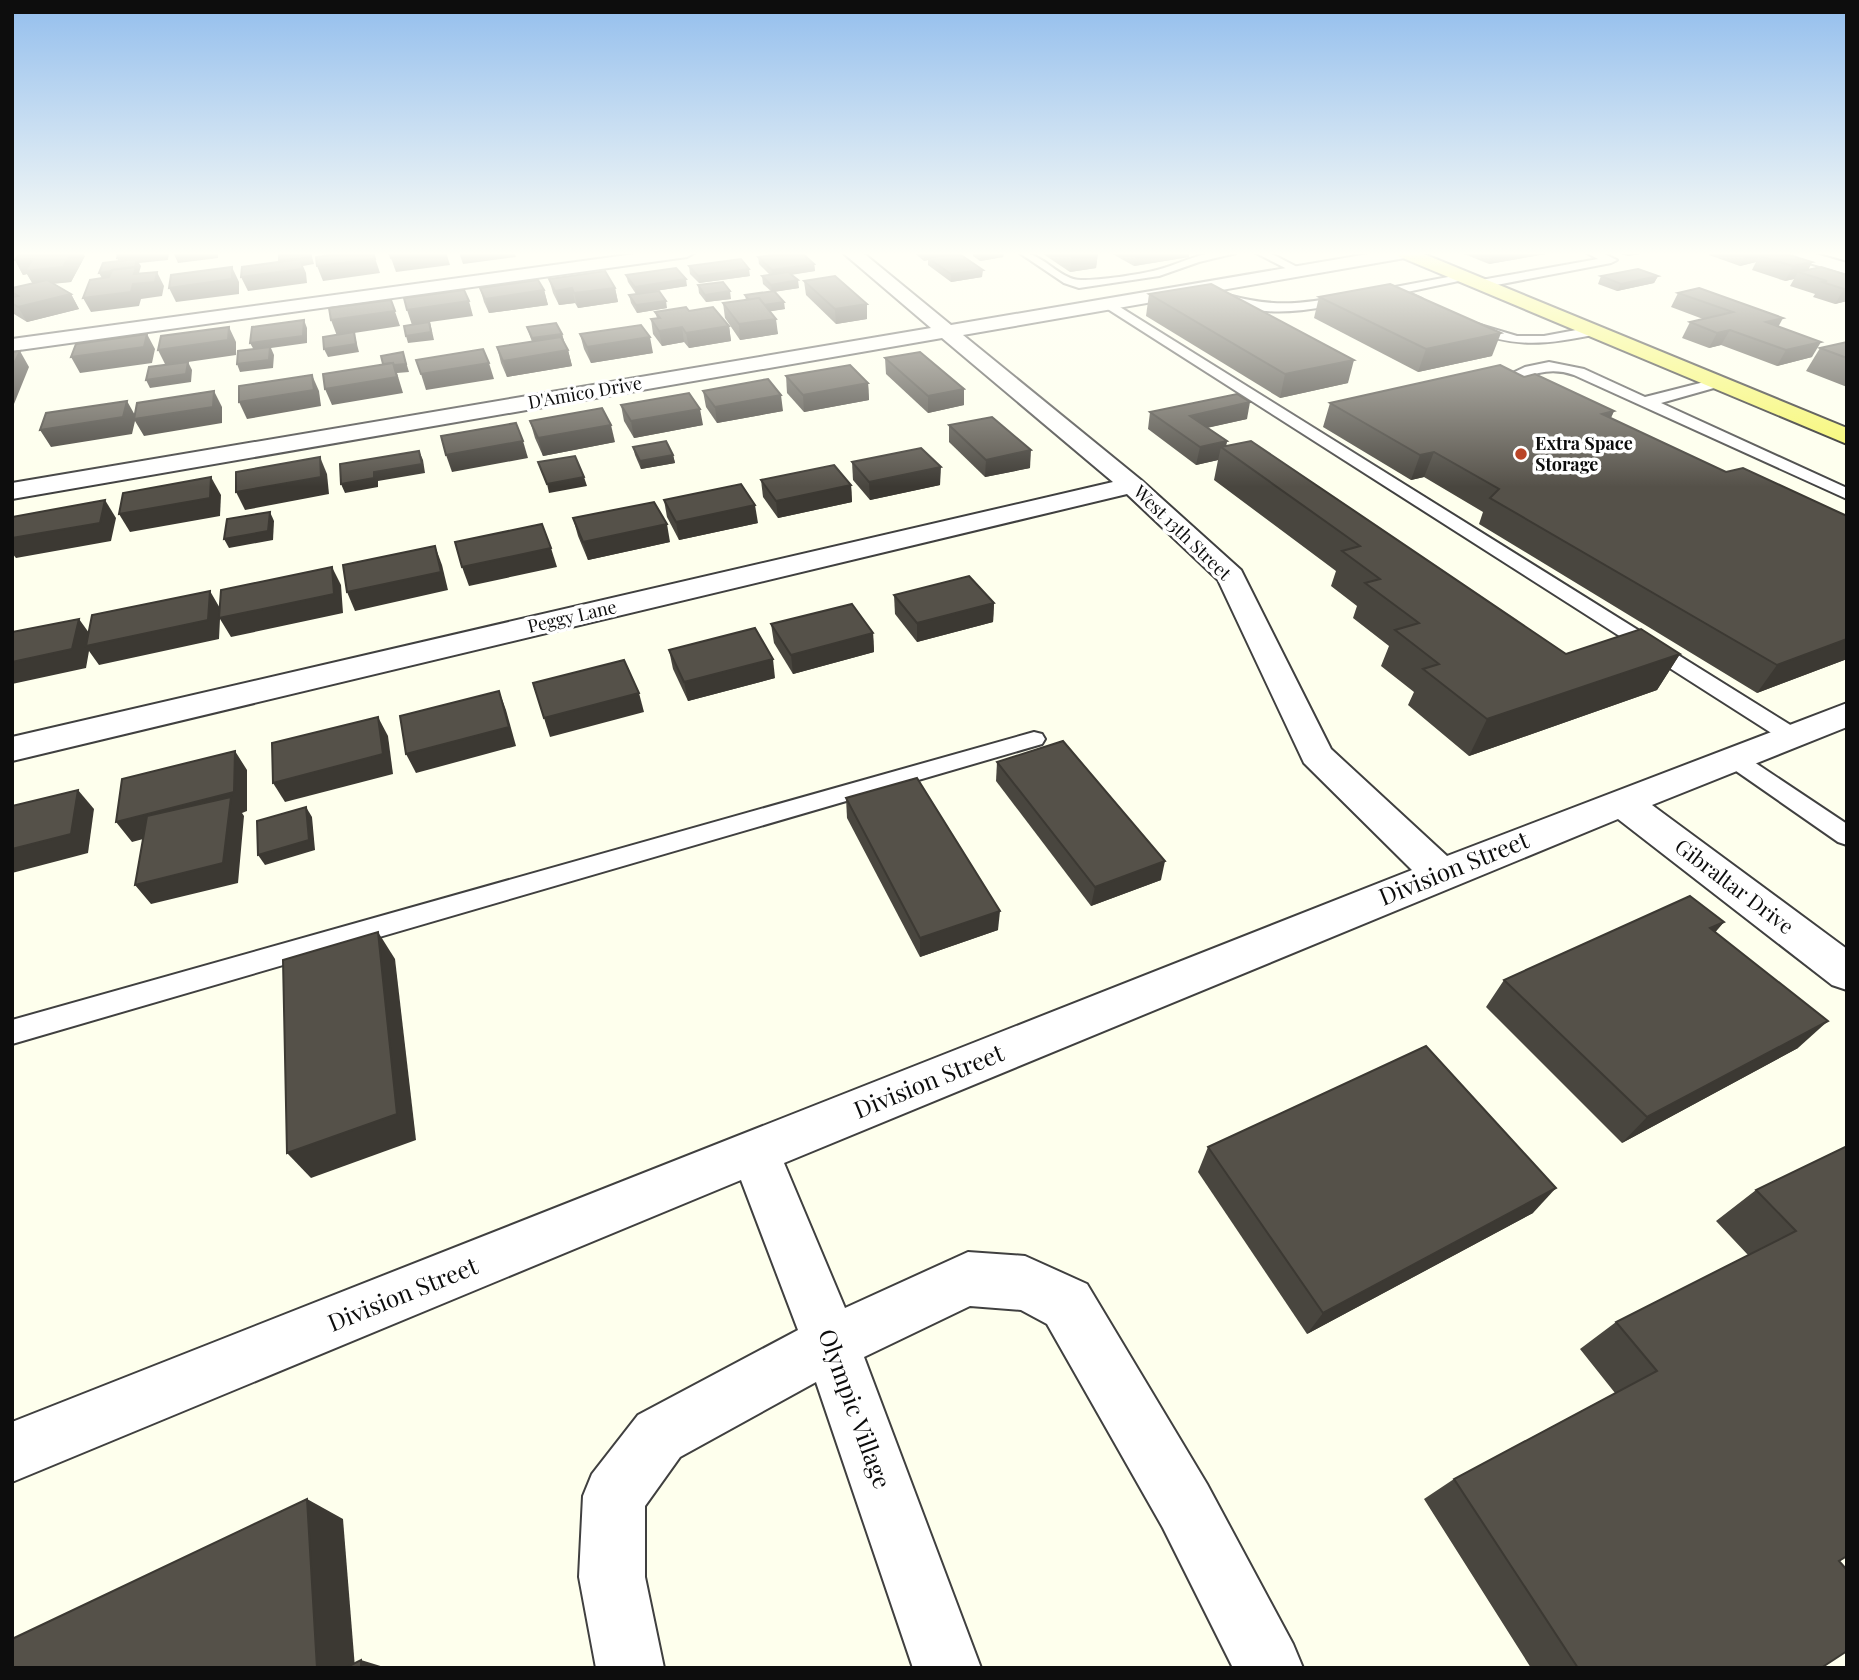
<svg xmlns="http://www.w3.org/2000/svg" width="1859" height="1680" font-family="'Playfair Display',serif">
<rect width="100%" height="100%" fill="#feffed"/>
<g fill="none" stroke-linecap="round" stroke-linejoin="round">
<defs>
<g id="lane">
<path d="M1018 252C1043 252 1059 280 1081 280 1102 280 1137 275 1157 270 1184 263 1209 247 1236 253L1199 262 1159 276 1079 288 1064 283Z"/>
<path d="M1254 252H1268L1305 271 1295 273Z"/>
<path d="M1585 252H1600L1617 260 1611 263 1481 288 1475 284 1481 280 1598 259Z"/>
<path d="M1464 274 1468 275V279L1407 292 1422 299V305L1418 306 1389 291 1395 287Z"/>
<path d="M1228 295C1276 308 1302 304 1350 295L1356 299C1349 304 1339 305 1329 306 1292 313 1260 315 1224 302V296Z"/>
<path d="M1107 299 1800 731 1803 736 1800 741 1792 743 1784 741 1103 306V300Z"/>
<path d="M1470 322 1517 336H1544L1592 327 1598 331 1597 334C1547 345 1513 348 1466 329V323Z"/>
<path d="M1549 362 1584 369 1645 397 1716 379 1721 380V386L1661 403 1847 488V499L1574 375C1554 368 1538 372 1519 379L1531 387 1524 391 1500 379 1525 367Z"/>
<path d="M1034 732 1042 734 1045 739 1042 744 12 1044V1020Z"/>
<path d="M1734 751 1742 754 1847 824V845L1838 842 1726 764 1723 759 1726 754Z"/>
</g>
<g id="street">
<path d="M649 252H696L687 257 12 351V339Z"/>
<path d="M842 252H862L951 325 1380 252H1413L1411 257 1405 258 963 335 1141 480 1241 570 1331 749 1447 856 1847 703V727L1652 805 1847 949V990L1832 985 1618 819 784 1163 845 1308 968 1252 1025 1256 1087 1284 1207 1484 1293 1644 1303 1668H1233L1163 1528 1047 1324 1021 1310 970 1306 864 1357 981 1668H913L816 1382 680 1457 645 1506V1577L664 1668H596L579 1577 583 1496 592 1474 638 1415 798 1330 741 1180 12 1482V1422L1412 870 1304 763 1218 580 1127 494 12 761V737L1113 482 942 338 12 499V483L931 328Z"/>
<path d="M1782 252H1809L1847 263V274L1785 256Z"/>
</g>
<path id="primary" d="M1395 252H1419L1847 428V444L1398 256Z"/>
</defs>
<use href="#lane" stroke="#404040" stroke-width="4"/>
<use href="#street" stroke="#404040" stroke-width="4"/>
<use href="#primary" stroke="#1e1e1e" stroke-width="4"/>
<use href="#lane" fill="#fff" fill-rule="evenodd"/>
<use href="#street" fill="#fff" fill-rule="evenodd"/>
<use href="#primary" fill="#f5f666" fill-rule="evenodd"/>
</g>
<g fill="#49463f">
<path d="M913 252H952V254L982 277 951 282 928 265V260L924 261Z"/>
<path d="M973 252H1004L1003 257 980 261 973 256Z"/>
<path d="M1040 252H1098L1096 268 1070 272Z"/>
<path d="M1109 252H1189V257L1134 266Z"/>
<path d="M1459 252H1557L1489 264Z"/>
<path d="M1615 252H1647L1646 253 1628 256Z"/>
<path d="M1711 252H1764L1762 255 1812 262 1808 270 1847 275V301L1835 304 1813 297 1815 294 1790 286 1794 279 1785 281 1752 270 1756 262 1740 266 1709 255Z"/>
<path d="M85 256 71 282 53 283 71 294 79 309 27 322 14 314 12 311V288L33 284 27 274 23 275 15 260Z"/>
<path d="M758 257 814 264 815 271 791 275 799 288 774 292 785 309 770 311 778 334 740 340 725 318 723 303 746 300 745 295 772 292 763 284 762 276 770 275 759 264Z"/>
<path d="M689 266 750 276 699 283 690 274Z"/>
<path d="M626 275 687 286 636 294 628 282Z"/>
<path d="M1601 276H1658L1654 283 1617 291 1598 284Z"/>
<path d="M549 279 615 288 618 302 578 308 575 303 559 305 553 293Z"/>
<path d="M804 281 867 304V319L836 324 806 295Z"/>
<path d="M698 285 731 299 706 302 699 293Z"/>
<path d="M480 288 544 290 548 305 489 313 484 302Z"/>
<path d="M1678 293 1778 326 1812 357 1777 366 1721 345 1709 348 1682 338 1690 322 1703 319 1671 307Z"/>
<path d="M1149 294 1348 383 1280 398 1146 316Z"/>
<path d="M629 295 667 308 637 313 631 303Z"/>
<path d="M1319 297 1492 356 1418 372 1314 318Z"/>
<path d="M689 311 729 326 731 341 689 348 684 342 662 346 653 334 651 319 657 318 655 312Z"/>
<path d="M527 327 562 334 564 341 568 350 572 366 507 377 501 363 497 347 532 342Z"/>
<path d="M580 334 653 353 591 363 584 349Z"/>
<path d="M1847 342V387L1806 371 1820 348Z"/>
<path d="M885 358 964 389V405L928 413 886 374Z"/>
<path d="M786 376 868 383 869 400 804 412 787 393Z"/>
<path d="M1524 377 1614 411 1611 418 1847 659 1757 693 1479 524 1483 512 1424 477 1411 480 1323 427 1330 403Z"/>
<path d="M703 391 783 411 717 423 706 407Z"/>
<path d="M621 405 703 425 634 438 624 421Z"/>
<path d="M1150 412 1247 419 1207 428 1227 441 1226 446 1566 654H1680L1657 690 1469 756 1408 705 1414 692 1381 666 1389 646 1353 618 1357 606 1331 586 1336 571 1214 480 1218 460 1196 465 1148 429Z"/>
<path d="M530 421 615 442 543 456 535 438Z"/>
<path d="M949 425 1030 468 985 477 949 442Z"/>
<path d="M633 447 673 455 675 463 641 469 635 455Z"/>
<path d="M852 462 940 485 870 500 853 480Z"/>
<path d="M761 480 851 485 852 502 778 518 763 497Z"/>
<path d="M664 500 758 523 679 540 667 517Z"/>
<path d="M573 518 670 542 588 560 578 536Z"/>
<path d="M894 595 994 603 993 622 917 642 895 614Z"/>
<path d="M771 624 873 633 874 652 793 674 774 643Z"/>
<path d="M669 650 775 678 688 701 673 669Z"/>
<path d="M997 762 1161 880 1091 906 996 781Z"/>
<path d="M846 798 998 930 920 957 847 818Z"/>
<path d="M1724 922 1715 932 1798 1048 1622 1143 1486 1007 1504 980Z"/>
<path d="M1847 1146 1839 1561 1821 1668H1531L1424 1499 1454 1479 1615 1393 1580 1349 1616 1322 1748 1255 1716 1221 1756 1190Z"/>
<path d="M1208 1147 1533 1213 1307 1334 1198 1172Z"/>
</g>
<g fill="#3c3933">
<path d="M72 252H82L85 256 71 282 34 286 27 274 23 275 15 260Z"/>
<path d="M165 252H169L168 260 139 263 141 266 139 273 144 281 157 272 164 286 162 296 141 299 139 306 91 312 83 298 133 284 103 280 99 273 120 265 117 258Z"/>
<path d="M173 252H227L218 253V258L178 263Z"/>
<path d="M249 252H267L250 254Z"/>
<path d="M310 252 312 257 314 264 303 266 306 273 307 283 248 291 241 277 282 268Z"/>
<path d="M373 252 380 273 323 281 317 266Z"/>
<path d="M440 252H446L450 265 396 272 391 258Z"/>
<path d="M459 252H514L516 257 463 264Z"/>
<path d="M934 252H952V256L928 258V260L924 261V253Z"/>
<path d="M992 252H1004L1003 257 980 261 981 254Z"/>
<path d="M1072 252H1098L1096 268 1070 272Z"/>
<path d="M1136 252H1189V257L1134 266Z"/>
<path d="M1494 252H1557L1489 264Z"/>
<path d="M1630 252H1647L1646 253 1628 256Z"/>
<path d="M1747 252H1764L1762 257 1759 256 1756 262 1740 266Z"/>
<path d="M1812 262 1806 274 1798 272 1794 279 1785 281 1793 266Z"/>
<path d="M814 264 815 271 773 277 772 270Z"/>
<path d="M232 267 239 282V294L176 302 169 288Z"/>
<path d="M749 269 750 276 699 283 698 276Z"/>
<path d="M983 270 982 277 951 282V274Z"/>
<path d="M1658 276 1654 283 1617 291 1621 284Z"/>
<path d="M686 279 687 286 636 294 635 287Z"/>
<path d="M798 280 799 288 772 292 771 285Z"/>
<path d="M572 288 575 303 559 305 555 291Z"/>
<path d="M615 288 618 302 578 308 574 293Z"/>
<path d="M1844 289H1847V301L1835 304Z"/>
<path d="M544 290 548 305 489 313 485 299Z"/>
<path d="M730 291 731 299 706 302 705 295Z"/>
<path d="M71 294 79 309 27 322 18 307Z"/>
<path d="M391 300 400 326 354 333 359 352 328 357 324 349 337 336 331 320Z"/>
<path d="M469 301 473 316 430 322 434 340 408 343 406 336 412 325 407 310Z"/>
<path d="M666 301 667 308 637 313 636 305Z"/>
<path d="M784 302 785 309 755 314V306Z"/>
<path d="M867 304V319L836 324 835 309Z"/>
<path d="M1783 318 1775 333 1766 322Z"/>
<path d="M776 319 778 334 740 340 739 324Z"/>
<path d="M304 320 307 328V343L271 348 274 355 273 368 240 372 237 364 254 350 250 343Z"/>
<path d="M729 326 731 341 689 348 686 333Z"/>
<path d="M229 327 236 342V355L188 362 192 370 191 382 150 388 146 380 166 366 158 350Z"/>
<path d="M682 327 684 342 662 346 659 331Z"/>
<path d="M1730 330 1721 345 1709 348 1717 333Z"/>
<path d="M1501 333 1492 356 1418 372 1426 349Z"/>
<path d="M147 334 155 349 152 363 80 373 71 357Z"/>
<path d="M562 334 564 341 534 346 532 338Z"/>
<path d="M650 337 653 353 591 363 587 347Z"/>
<path d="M1821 342 1812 357 1777 366 1786 350Z"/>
<path d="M568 350 572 366 507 377 503 361Z"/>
<path d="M20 351 29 367 14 404 12 405V368Z"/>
<path d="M403 352 409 372 397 373 403 393 332 405 325 389 394 365Z"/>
<path d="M1354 360 1348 383 1280 398 1285 374Z"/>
<path d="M489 363 494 379 426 390 421 374Z"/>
<path d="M312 375 319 391 321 406 247 419 239 402Z"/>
<path d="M868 383 869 400 804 412 803 395Z"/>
<path d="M964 389V405L928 413V396Z"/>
<path d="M214 391 222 407V423L144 436 135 421 132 434 51 447 40 430 127 401 136 417Z"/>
<path d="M781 395 783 411 717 423 715 407Z"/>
<path d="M1250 402 1247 419 1187 432 1190 416Z"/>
<path d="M700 409 703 425 634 438 631 421Z"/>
<path d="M1614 411 1602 435V414Z"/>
<path d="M611 425 615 442 543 456 538 438Z"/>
<path d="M523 441 528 458 452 472 446 455Z"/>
<path d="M1227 441 1225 450 1221 447 1218 460 1196 465 1200 447Z"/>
<path d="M1031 450 1030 468 985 477 986 460Z"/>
<path d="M419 451 423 460 425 473 378 481V487L345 493 341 484 374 472Z"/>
<path d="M1434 452 1424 477 1411 480 1420 455Z"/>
<path d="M673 455 675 463 641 469 640 461Z"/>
<path d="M320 457 327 474 329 494 245 510 236 492Z"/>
<path d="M941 467 940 485 870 500 869 482Z"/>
<path d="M211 477 221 495 220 516 130 532 119 514Z"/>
<path d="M584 477 587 486 549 493 547 484Z"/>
<path d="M851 485 852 502 778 518 776 501Z"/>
<path d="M105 500 116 518 111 541 16 558 12 553V538Z"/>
<path d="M755 505 758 523 679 540 676 522Z"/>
<path d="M270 512 274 521 273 540 229 548 224 539Z"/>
<path d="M667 524 670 542 588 560 583 542Z"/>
<path d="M435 546 442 565 448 590 355 611 347 592Z"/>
<path d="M551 548 557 567 469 586 462 567Z"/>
<path d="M332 567 341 585 343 613 231 637 220 619 219 639 99 665 89 651 86 668 12 684V662L79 619 92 637 210 591 221 610Z"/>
<path d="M994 603 993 622 917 642V623Z"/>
<path d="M873 633 874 652 793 674 791 655Z"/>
<path d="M1847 639V659L1757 693 1777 665Z"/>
<path d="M1680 654 1657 690 1469 756 1487 719Z"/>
<path d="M773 659 775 678 688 701 684 682Z"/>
<path d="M499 691 506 710 516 746 416 773 406 754Z"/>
<path d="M639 693 644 712 550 737 544 718Z"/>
<path d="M378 717 388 736 393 774 285 802 273 783Z"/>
<path d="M235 751 247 770V811L242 813 244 816 238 883 151 904 135 885 229 816 132 842 116 822Z"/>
<path d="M78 790 94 809 88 853 12 873V849Z"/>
<path d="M306 807 312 817 315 850 265 865 258 855Z"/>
<path d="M1165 861 1161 880 1091 906 1095 887Z"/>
<path d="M1000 911 998 930 920 957V938Z"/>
<path d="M1724 922 1700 950 1710 928Z"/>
<path d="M378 932 395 959 416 1140 311 1178 287 1153Z"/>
<path d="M1828 1021 1798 1048 1622 1143 1647 1117Z"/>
<path d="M1556 1188 1533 1213 1307 1334 1323 1313Z"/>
<path d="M307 1499 343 1519 355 1668H317Z"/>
<path d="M361 1660 387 1668H361Z"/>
</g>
<g fill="#555149" stroke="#3c3933" stroke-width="2">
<path d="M20 252H72L63 267 25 271 33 259 15 260Z"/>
<path d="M118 252H165L117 258Z"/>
<path d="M291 252H310L311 257 279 261V254Z"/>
<path d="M353 252H373L375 259 317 266 316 257Z"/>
<path d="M389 252H440L391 258Z"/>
<path d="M796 252H801L814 264 772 270 758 257Z"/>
<path d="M1780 252 1812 262 1793 266 1759 256Z"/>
<path d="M958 253 983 270 951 274 928 258Z"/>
<path d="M137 259 135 267 112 270 111 271 99 273 103 263Z"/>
<path d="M301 259 302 269 241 277 242 267Z"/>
<path d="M741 259 749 269 698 276 689 266Z"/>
<path d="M136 267 134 274 157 272 155 282 133 284 131 292 83 298 90 280 109 277 112 270Z"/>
<path d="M232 267V279L169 288 171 275Z"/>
<path d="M1821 267 1847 275V289H1844L1822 282 1827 281 1798 272Z"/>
<path d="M676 268 686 279 635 287 626 275Z"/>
<path d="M1638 269 1658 276 1621 284 1601 276Z"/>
<path d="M605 271 615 288 574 293 572 288 555 291 549 279Z"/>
<path d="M788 272 798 280 771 285 762 276Z"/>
<path d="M835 276 867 304 835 309 804 281Z"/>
<path d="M47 280 71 294 18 307 12 303V297L18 296 12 292V288Z"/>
<path d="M538 280 544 290 485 299 480 288Z"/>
<path d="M723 282 730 291 705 295 698 285Z"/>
<path d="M1211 284 1354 360 1285 374 1149 294Z"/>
<path d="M1390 284 1501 333 1426 349 1319 297Z"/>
<path d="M1699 288 1783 318 1766 322 1821 342 1786 350 1730 330 1717 333 1690 322 1733 312 1678 293Z"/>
<path d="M464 290 469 301 407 310 404 298Z"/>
<path d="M659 291 666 301 636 305 629 295Z"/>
<path d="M774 291 784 302 764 305 759 298 749 300 745 295Z"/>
<path d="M759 298 776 319 739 324 723 303Z"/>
<path d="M391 300 395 311 331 320 329 308Z"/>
<path d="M686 307 689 311 713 307 729 326 686 333 682 327 659 331 651 319 660 318 655 312Z"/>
<path d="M304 320 303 336 250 343 252 327Z"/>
<path d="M429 322 431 332 406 336 404 326Z"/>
<path d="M556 323 562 334 532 338 527 327Z"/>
<path d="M641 325 650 337 587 347 580 334Z"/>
<path d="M229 327 228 340 158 350 161 336Z"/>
<path d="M354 332 356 344 324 349 323 337Z"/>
<path d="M147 334 144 347 71 357 76 344Z"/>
<path d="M561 337 568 350 503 361 497 347Z"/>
<path d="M1847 342V358L1820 348Z"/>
<path d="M270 347 269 360 237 364 238 351Z"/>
<path d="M483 349 489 363 421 374 416 360Z"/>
<path d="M20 351 12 368V352Z"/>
<path d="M403 352 406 364 394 365 393 363 383 364 381 356Z"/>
<path d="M920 352 964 389 928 396 885 358Z"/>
<path d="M188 362 186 374 146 380 149 367Z"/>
<path d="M393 363 397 377 325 389 323 374Z"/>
<path d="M850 365 868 383 803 395 786 376Z"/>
<path d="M1500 365 1524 377 1535 374 1614 411 1602 414 1726 472 1743 468 1847 516V639L1777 665 1490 498 1499 489 1434 452 1420 455 1330 403Z"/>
<path d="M312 375 314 390 239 402V386Z"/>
<path d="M768 379 781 395 715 407 703 391Z"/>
<path d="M214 391 213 407 134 419 137 403Z"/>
<path d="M689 393 700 409 631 421 621 405Z"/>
<path d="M1237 394 1250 402 1190 416 1227 441 1200 447 1150 412Z"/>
<path d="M127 401 123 417 40 430 46 413Z"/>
<path d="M602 408 611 425 538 438 530 421Z"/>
<path d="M992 417 1031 450 986 460 949 425Z"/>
<path d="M516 423 523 441 446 455 441 436Z"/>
<path d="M666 441 673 455 640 461 633 447Z"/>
<path d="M1251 441 1566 654 1641 629 1680 654 1487 719 1423 669 1439 664 1395 630 1419 623 1365 583 1380 579 1342 551 1360 546 1221 447Z"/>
<path d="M921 448 941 467 869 482 852 462Z"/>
<path d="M419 451 422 464 374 472V478L341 484 340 464Z"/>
<path d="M575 456 584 477 547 484 538 462Z"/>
<path d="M320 457 321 477 236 492V472Z"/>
<path d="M834 465 851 485 776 501 761 480Z"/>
<path d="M211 477 210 498 119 514 123 493Z"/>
<path d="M741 484 755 505 676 522 664 500Z"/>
<path d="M105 500 100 523 12 538V517Z"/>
<path d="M654 502 667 524 583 542 573 518Z"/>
<path d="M270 512 268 531 224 539 227 519Z"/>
<path d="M542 524 551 548 462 567 455 542Z"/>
<path d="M435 546 441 572 347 592 343 565Z"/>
<path d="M332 567 334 594 219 618 221 590Z"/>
<path d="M969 576 994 603 917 623 894 595Z"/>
<path d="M210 591 208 620 86 646 92 615Z"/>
<path d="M852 604 873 633 791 655 771 624Z"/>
<path d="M79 619 72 649 12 662V632Z"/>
<path d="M755 628 773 659 684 682 669 650Z"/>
<path d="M624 660 639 693 544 718 533 683Z"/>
<path d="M499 691 509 727 406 754 400 716Z"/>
<path d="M378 717 383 754 273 783 272 743Z"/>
<path d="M1063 741 1165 861 1095 887 997 762Z"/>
<path d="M235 751 234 792 116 822 122 779Z"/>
<path d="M917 778 1000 911 920 938 846 798Z"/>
<path d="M78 790 71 834 12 849V806Z"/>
<path d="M231 797 223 863 135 885 147 816Z"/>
<path d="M306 807 309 840 258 855 257 821Z"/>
<path d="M1690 896 1724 922 1710 928 1828 1021 1647 1117 1504 980Z"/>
<path d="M378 932 397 1114 287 1153 283 960Z"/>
<path d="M1426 1046 1556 1188 1323 1313 1208 1147Z"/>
<path d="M1847 1146V1556L1839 1561 1847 1570V1651L1821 1668H1578L1454 1479 1657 1371 1616 1322 1796 1231 1756 1190Z"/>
<path d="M307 1499 317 1668H12V1639Z"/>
<path d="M361 1660V1668H345Z"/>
</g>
<linearGradient id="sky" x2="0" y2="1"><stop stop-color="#93beed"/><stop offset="0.52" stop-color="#fffff7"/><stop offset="1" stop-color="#fffff7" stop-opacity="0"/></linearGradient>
<rect width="1859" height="487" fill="url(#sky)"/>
<circle fill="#ba4528" stroke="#fff" stroke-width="2.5" cx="1521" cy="454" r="7"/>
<g text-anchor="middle" stroke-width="7" stroke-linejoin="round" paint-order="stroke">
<g font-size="18" fill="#0d0d0d" stroke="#fff">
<text transform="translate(585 393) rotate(-10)" y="6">D'Amico Drive</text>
<text transform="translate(1182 533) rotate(44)" y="6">West 13th Street</text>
<text transform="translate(572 617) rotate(-13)" y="6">Peggy Lane</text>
</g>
<g font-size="18" font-weight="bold" fill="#0d0d0d" stroke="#fff" text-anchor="start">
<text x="1535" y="450">Extra Space<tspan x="1535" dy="21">Storage</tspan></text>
</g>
<g font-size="21" fill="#0d0d0d" stroke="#fff">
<text transform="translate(1734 887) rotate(37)" y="7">Gibraltar Drive</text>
</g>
<g font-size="24" fill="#0d0d0d" stroke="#fff">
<text transform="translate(1454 869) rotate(-22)" y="8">Division Street</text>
<text transform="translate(929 1082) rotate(-22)" y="8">Division Street</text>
<text transform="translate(403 1295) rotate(-22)" y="8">Division Street</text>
<text transform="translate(854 1409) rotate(70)" y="8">Olympic Village</text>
</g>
</g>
<rect width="1859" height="1680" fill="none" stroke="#0d0d0d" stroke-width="28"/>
</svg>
